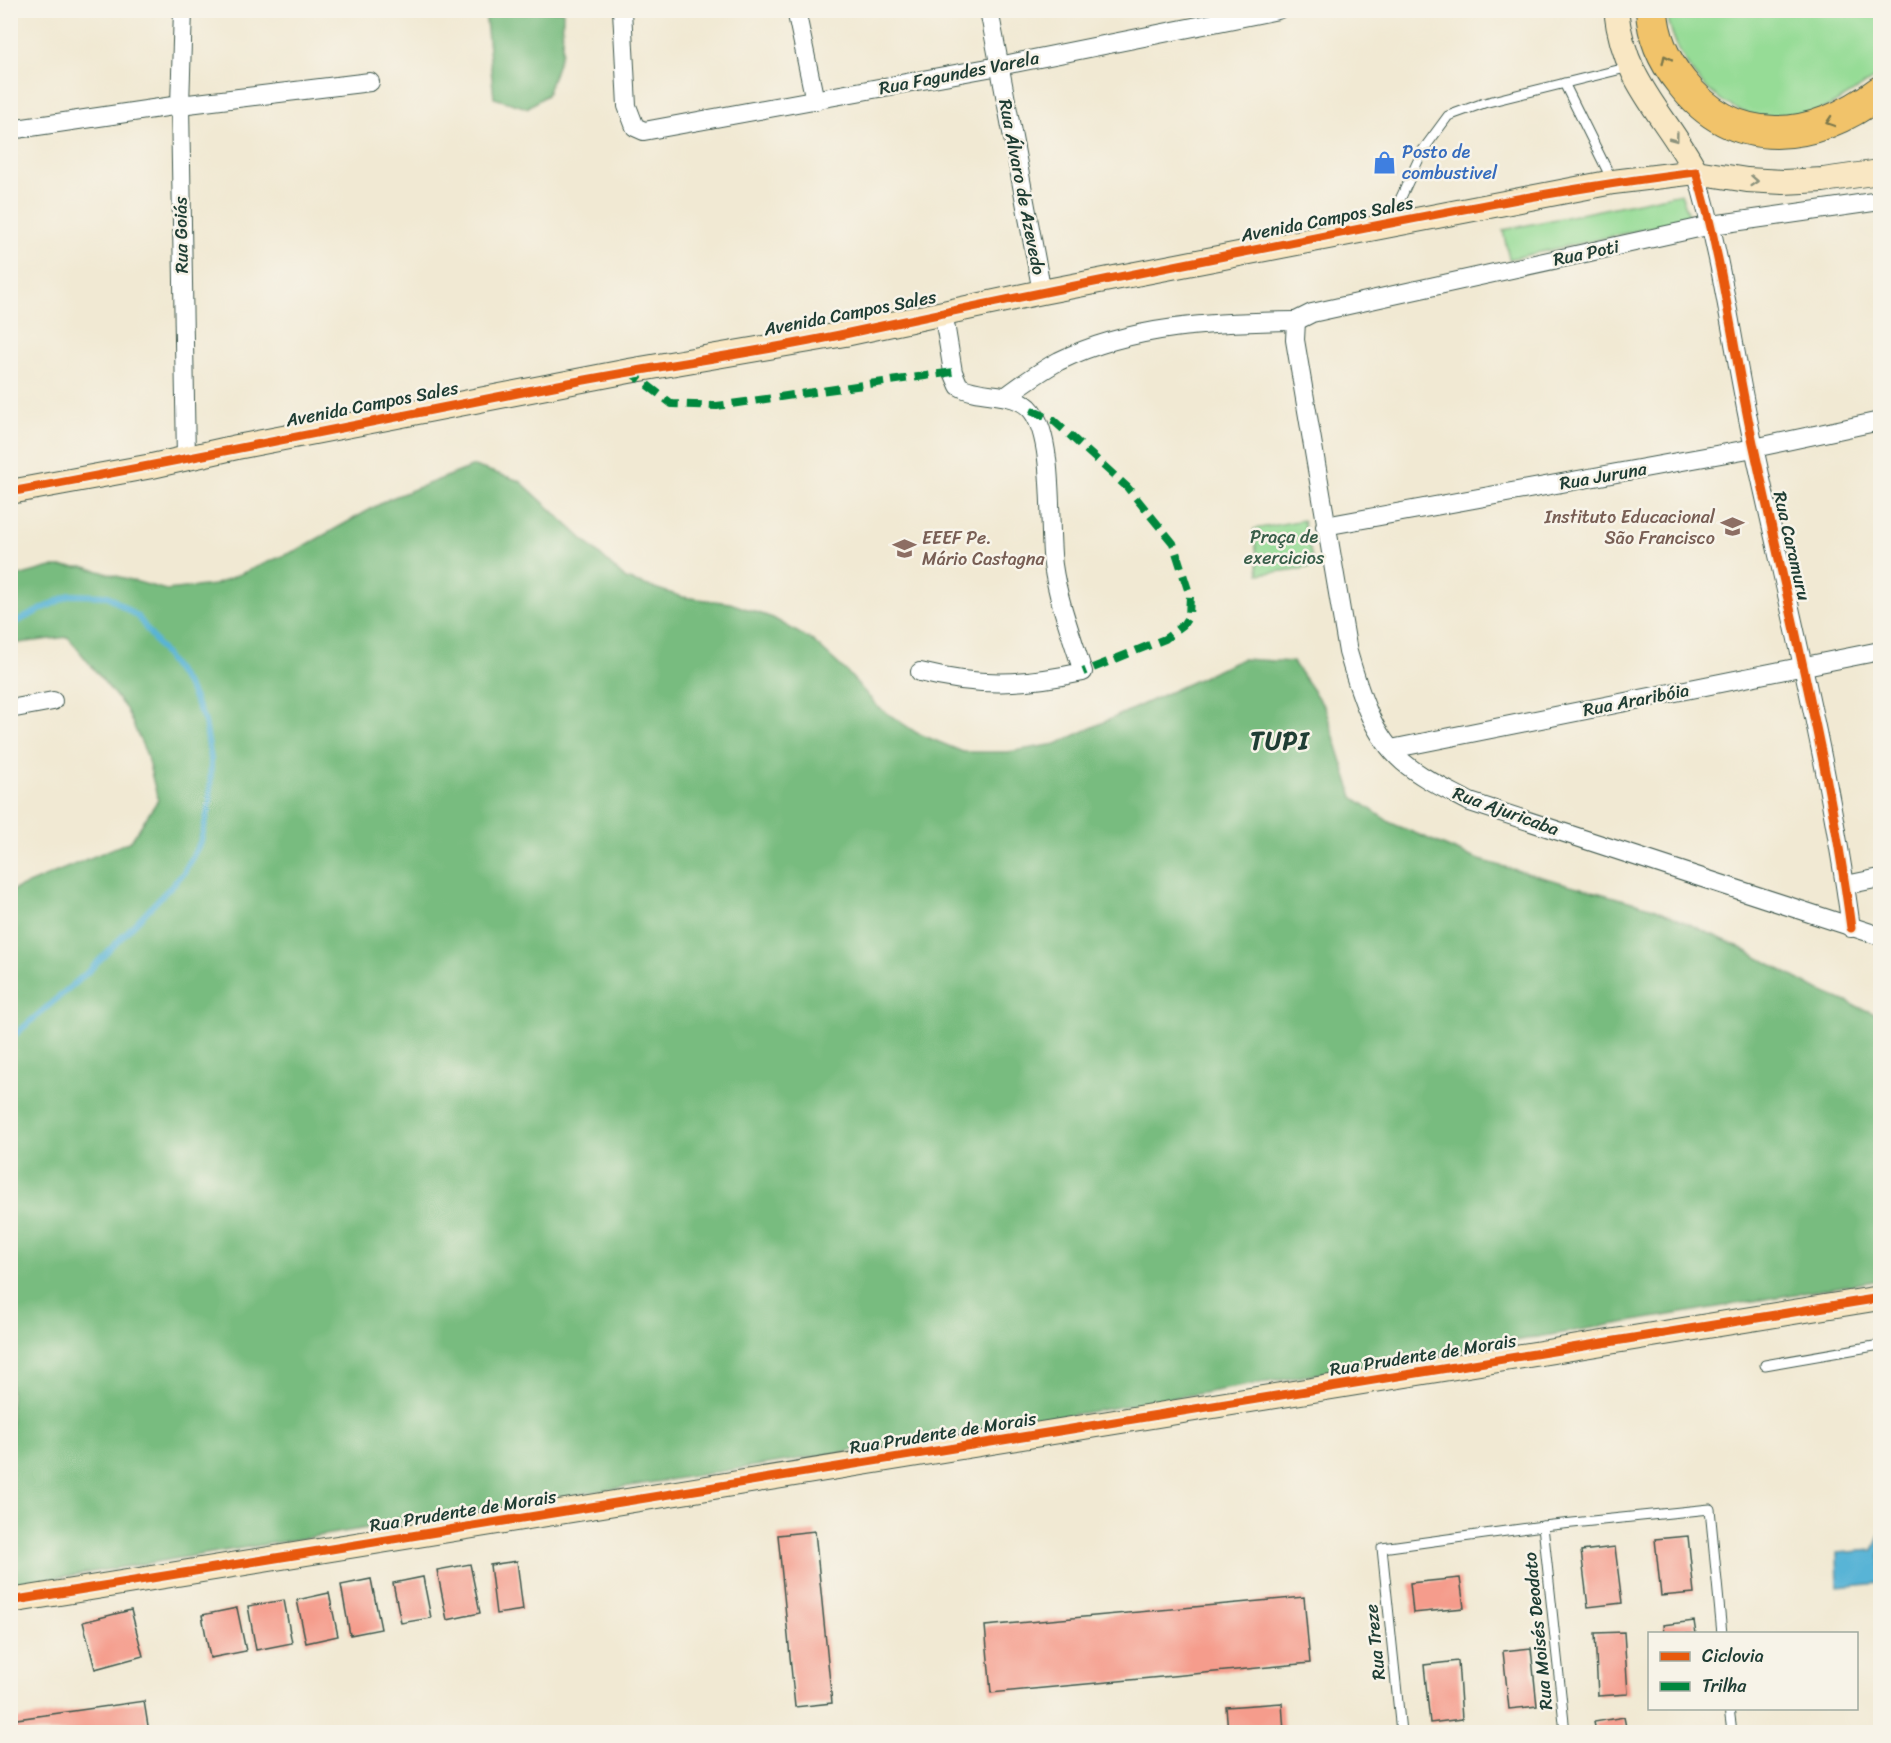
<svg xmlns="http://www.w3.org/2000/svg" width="1891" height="1743" font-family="Sriracha,sans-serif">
<rect width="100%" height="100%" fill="#f7f3e8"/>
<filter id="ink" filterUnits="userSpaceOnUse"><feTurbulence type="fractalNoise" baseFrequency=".0167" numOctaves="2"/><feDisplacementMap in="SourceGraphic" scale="12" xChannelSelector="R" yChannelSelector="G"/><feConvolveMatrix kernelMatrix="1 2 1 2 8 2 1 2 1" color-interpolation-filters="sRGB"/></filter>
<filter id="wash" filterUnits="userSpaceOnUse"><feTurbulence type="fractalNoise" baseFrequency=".008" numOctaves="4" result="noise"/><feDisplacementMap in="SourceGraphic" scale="24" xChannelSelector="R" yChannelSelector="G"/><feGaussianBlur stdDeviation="1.35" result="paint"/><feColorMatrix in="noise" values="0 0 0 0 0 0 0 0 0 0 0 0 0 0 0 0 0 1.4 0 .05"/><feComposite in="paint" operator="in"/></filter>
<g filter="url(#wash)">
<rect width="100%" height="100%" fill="#f1e9d3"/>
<g fill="#96dc96" stroke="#5a8c65" stroke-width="1.5">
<path d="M1666 10 1880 11V74C1861 88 1823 113 1799 117 1729 128 1678 75 1666 10Z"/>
<path d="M1681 193 1690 219 1509 259 1503 230Z"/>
<path d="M1303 520 1314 567 1259 574 1254 529Z"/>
</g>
<g fill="#78bc7f" stroke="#4c7c5a" stroke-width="1.5">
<path d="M485 11H563L562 51 547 95 527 108 494 98Z"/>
<path d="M474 466 520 481 626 579 683 597 730 603 773 618 813 641 847 672 878 707 917 733 963 752H1008L1056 744 1242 659 1293 662 1325 708 1353 797 1391 823 1476 859 1654 908 1737 946 1816 989 1880 1016V1280L981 1430 11 1585V891L131 841 158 800 146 753 126 709 68 637 11 644V578L51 567H85L166 590 214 585 299 549 389 499Z"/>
</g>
<path fill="#58b4d6" stroke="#3c7885" stroke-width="1.5" d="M1880 1534V1583L1838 1587 1837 1553 1873 1550Z"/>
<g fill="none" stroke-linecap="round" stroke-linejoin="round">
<path stroke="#58b4d6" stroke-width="6" d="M10 625 70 595 108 596 138 617 189 688 205 722 211 760 210 802 201 841 183 874 90 970 10 1039"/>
</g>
<g id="blocks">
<g fill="#f59c8c">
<path d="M815 1531 832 1703 795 1707 778 1535Z"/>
<path d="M1688 1536 1694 1593 1661 1596 1655 1539Z"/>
<path d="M1615 1547 1622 1603 1588 1607 1581 1551Z"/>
<path d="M517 1561 523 1610 496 1614 490 1565Z"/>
<path d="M470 1564 480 1613 447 1620 437 1570Z"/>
<path d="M423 1577 431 1618 401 1623 393 1583Z"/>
<path d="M1460 1578 1464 1608 1413 1613 1410 1583Z"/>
<path d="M371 1579 381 1629 350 1635 341 1585Z"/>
<path d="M329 1593 338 1636 306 1643 297 1600Z"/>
<path d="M1304 1597 1310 1663 991 1693 985 1626Z"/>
<path d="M284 1600 292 1643 256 1650 248 1606Z"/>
<path d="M237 1608 246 1651 210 1658 202 1615Z"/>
<path d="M131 1610 143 1656 95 1669 83 1622Z"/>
<path d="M1694 1621 1696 1634H1664L1663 1625Z"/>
<path d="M1624 1632 1628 1694 1598 1696 1595 1633Z"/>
<path d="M1531 1648 1537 1706 1509 1709 1503 1651Z"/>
<path d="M1458 1661 1462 1719 1430 1723 1424 1665Z"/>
<path d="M144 1701 149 1732H10V1720Z"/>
<path d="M1282 1703 1284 1732H1228L1226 1707Z"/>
<path d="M1624 1717 1627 1732H1596L1594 1722Z"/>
</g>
</g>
</g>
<g filter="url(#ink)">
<use href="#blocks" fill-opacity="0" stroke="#3e574c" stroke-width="1.5"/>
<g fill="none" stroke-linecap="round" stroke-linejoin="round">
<defs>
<g id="lane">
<path d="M1564 83 1612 180"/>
<path d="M1390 221 1423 150 1448 116 1484 103 1630 67"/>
<path d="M1765 1365 1880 1345"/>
<path d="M1543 1526 1565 1732"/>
<path d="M1729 1708 1732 1732"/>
<path d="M1401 1732 1382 1548 1543 1526 1710 1509 1722 1634"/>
</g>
<g id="street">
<path d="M183 10 180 105 186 459"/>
<path d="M622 10 627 106 635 127 644 131 999 66 1278 10"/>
<path d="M796 10 815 101"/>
<path d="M989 10 1042 292"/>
<path d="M10 130 180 105 370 82"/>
<path d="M1696 172C1724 263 1734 358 1755 452 1789 609 1830 767 1851 928"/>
<path d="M1296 321 1295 340 1348 652C1359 690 1371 734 1403 762 1423 779 1448 790 1470 802L1880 936"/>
<path d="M1296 321 1312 313 1712 225 1880 201"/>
<path d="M1006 396C1023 384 1040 371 1059 361 1132 325 1216 322 1296 321"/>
<path d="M1325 526 1754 448 1880 421"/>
<path d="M920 672C980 687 1023 685 1083 672 1072 637 1058 601 1053 565 1048 527 1055 441 1032 411 1015 389 980 399 959 386L953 372 943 311"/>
<path d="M10 709 53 701"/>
<path d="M1391 749 1880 651"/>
<path d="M1846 885 1880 878"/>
</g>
<g id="secondary">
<path d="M1616 10C1624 84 1664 112 1696 172"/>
<path d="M10 492 152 466 237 447 629 371 845 334 1042 292 1613 182 1696 172 1747 180 1783 182 1823 180 1880 172"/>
<path d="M10 1601 1880 1298"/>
</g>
<path id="highway" d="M1652 10C1653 37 1665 62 1681 82 1736 153 1815 141 1880 92"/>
</defs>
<use href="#lane" stroke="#3e574c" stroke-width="11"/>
<use href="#street" stroke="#3e574c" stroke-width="20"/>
<use href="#secondary" stroke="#3e574c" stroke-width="26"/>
<use href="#highway" stroke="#3e574c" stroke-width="34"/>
<use href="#lane" stroke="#fff" stroke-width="9"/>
<use href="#street" stroke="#fff" stroke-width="18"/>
<use href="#secondary" stroke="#f9e7c3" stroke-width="24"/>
<use href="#highway" stroke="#f1c36a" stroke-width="32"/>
<g stroke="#00873e" stroke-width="8" stroke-dasharray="15 8" stroke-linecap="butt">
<path d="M629 371 672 404 717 406 953 372"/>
<path d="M1031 410 1053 420 1127 487 1173 543 1190 596 1189 616 1183 625 1165 639 1083 672"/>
</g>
<defs>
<g id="cycleway">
<path d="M10 492C197 458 383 419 569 383 662 365 757 353 849 333 1001 300 1153 270 1305 240 1435 214 1565 188 1696 172 1724 263 1734 358 1755 452 1789 609 1830 767 1851 928"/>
<path d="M10 1601 1880 1298"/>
</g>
</defs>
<use href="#cycleway" stroke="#f7f3e8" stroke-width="13"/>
<use href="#cycleway" stroke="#e8590c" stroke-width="9"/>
</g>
<defs><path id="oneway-chevron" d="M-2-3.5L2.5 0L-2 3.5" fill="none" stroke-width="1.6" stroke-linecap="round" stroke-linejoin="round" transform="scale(1.5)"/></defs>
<g stroke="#7d794c">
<use href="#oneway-chevron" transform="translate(1666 59) rotate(-116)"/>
<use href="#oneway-chevron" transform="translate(1830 122) rotate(161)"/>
</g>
<g stroke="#8c927c">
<use href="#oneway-chevron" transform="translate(1675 138) rotate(53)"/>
<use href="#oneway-chevron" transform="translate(1754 181) rotate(4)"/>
</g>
</g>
<defs>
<symbol id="shop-bare" viewBox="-9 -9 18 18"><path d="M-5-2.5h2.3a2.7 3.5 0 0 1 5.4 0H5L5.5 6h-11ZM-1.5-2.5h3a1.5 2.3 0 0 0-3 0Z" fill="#3f7fe0" stroke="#f7f3e8" stroke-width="2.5" paint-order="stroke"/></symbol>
<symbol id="school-bare" viewBox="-9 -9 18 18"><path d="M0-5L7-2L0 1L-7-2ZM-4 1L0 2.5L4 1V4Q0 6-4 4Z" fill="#8d6e63" stroke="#f7f3e8" stroke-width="2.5" paint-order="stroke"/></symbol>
</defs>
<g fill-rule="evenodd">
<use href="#shop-bare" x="1368" y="146" width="33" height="33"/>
<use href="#school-bare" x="1716" y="510" width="33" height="33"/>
<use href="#school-bare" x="888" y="532" width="33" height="33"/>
</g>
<g text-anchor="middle" stroke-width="5" stroke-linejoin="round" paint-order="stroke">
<g font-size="18" fill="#1f3d34" stroke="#f7f3e8">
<text transform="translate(959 73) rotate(-11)" y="6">Rua Fagundes Varela</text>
<text transform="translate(1022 187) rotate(79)" y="6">Rua Álvaro de Azevedo</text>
<text transform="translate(1327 219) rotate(-11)" y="6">Avenida Campos Sales</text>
<text transform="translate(181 235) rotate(-91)" y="6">Rua Goiás</text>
<text transform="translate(1586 253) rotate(-12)" y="6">Rua Poti</text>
<text transform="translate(850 313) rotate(-11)" y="6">Avenida Campos Sales</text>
<text transform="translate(372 404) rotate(-11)" y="6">Avenida Campos Sales</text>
<text transform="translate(1603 476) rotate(-10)" y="6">Rua Juruna</text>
<text transform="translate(1792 546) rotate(77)" y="6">Rua Caramuru</text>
<text transform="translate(1636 700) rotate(-11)" y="6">Rua Araribóia</text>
<text transform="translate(1506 811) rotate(20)" y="6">Rua Ajuricaba</text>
<text transform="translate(1423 1355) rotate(-9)" y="6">Rua Prudente de Morais</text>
<text transform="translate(943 1433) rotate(-9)" y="6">Rua Prudente de Morais</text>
<text transform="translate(463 1511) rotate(-9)" y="6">Rua Prudente de Morais</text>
<text transform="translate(1538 1631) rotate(-96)" y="6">Rua Moisés Deodato</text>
<text transform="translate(1375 1642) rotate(-96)" y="6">Rua Treze</text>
</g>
<g font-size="18" fill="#366cbe" stroke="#f7f3e8" text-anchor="start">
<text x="1402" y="158">Posto de<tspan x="1402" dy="21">combustivel</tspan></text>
</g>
<g font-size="18" fill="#785e54" stroke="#f7f3e8" text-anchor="end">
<text x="1715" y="523">Instituto Educacional<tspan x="1715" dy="21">São Francisco</tspan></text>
<text x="922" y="544" text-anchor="start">EEEF Pe.<tspan x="922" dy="21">Mário Castagna</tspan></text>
</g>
<g font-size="18" fill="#375d48" stroke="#f7f3e8">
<text x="1284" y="543">Praça de<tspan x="1284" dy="21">exercicios</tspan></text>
</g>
<g font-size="24" font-weight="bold" letter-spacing="1.5" fill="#1f3d34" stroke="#f7f3e8">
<text x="1280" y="749">TUPI</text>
</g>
</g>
<rect width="1891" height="1743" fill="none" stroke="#f7f3e8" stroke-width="36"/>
<rect x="1648" y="1632" width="210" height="78" fill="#f7f3e8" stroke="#a1aaa0" stroke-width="1.5"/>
<rect x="1660" y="1652" width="30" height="9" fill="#e8590c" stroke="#a1aaa0" stroke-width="1.5"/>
<text x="1702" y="1662" font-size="18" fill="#1f3d34">Ciclovia</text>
<rect x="1660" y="1682" width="30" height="9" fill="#00873e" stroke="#a1aaa0" stroke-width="1.5"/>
<text x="1702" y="1692" font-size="18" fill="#1f3d34">Trilha</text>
</svg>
